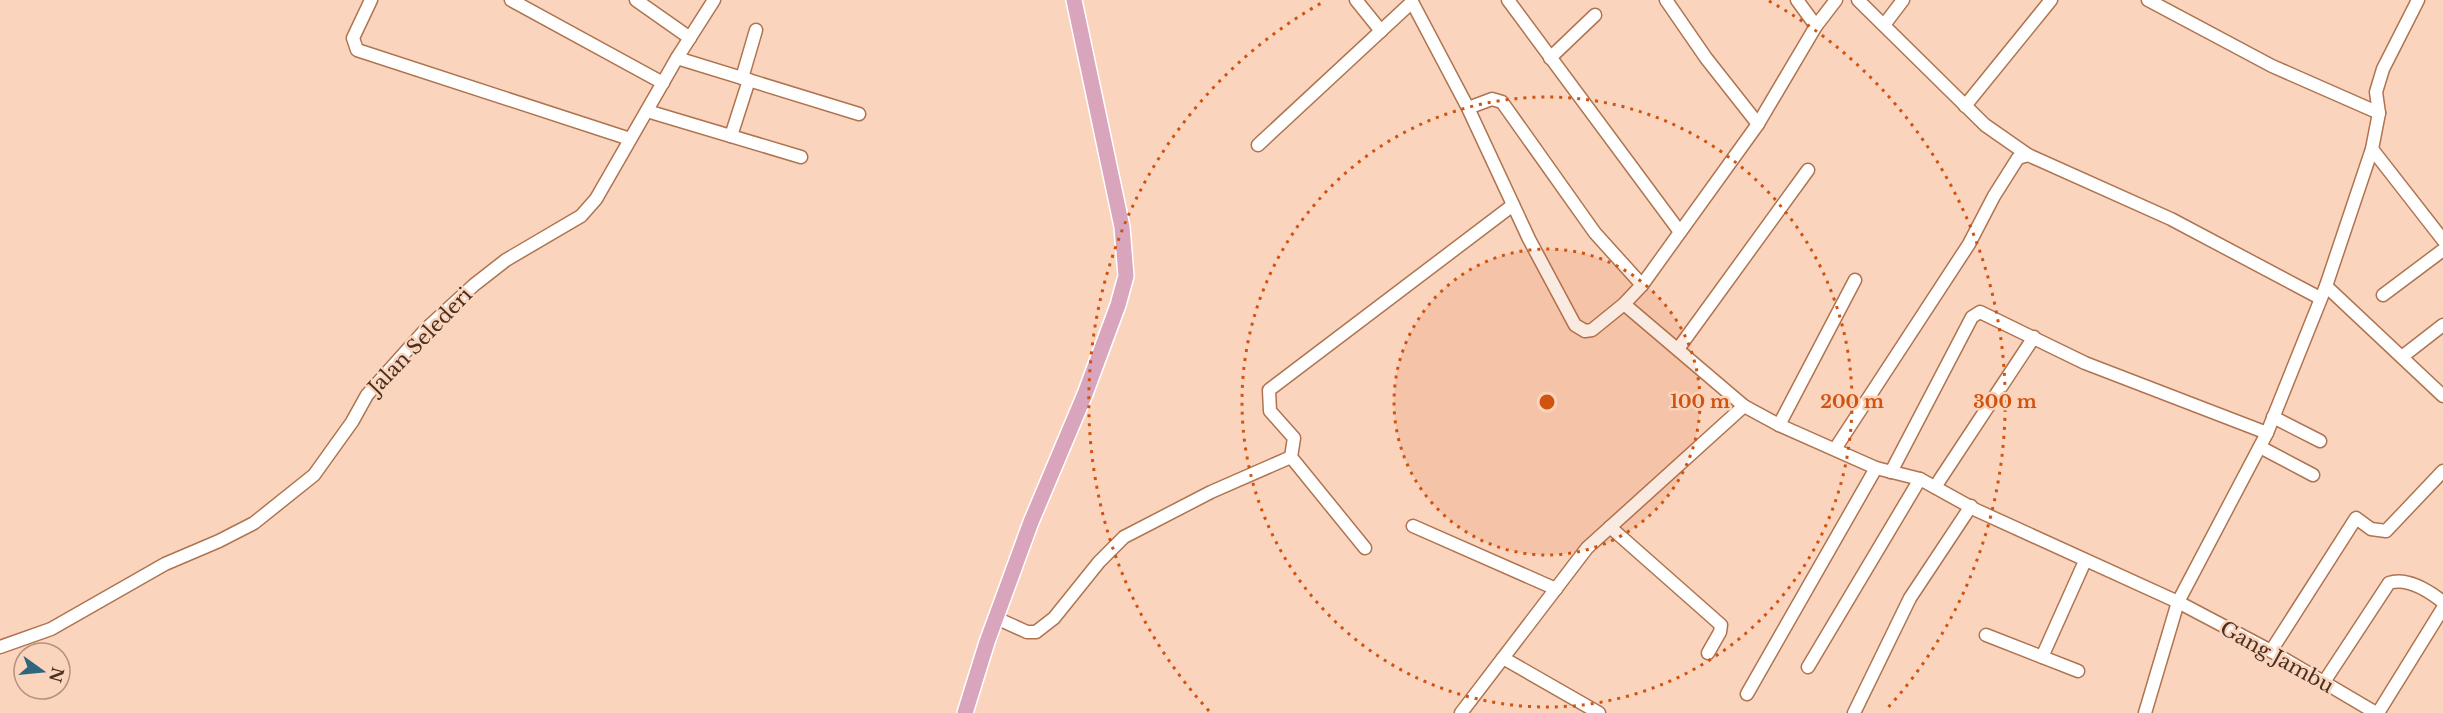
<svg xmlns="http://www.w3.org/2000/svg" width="2443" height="713" font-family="'Libre Baskerville',serif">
<rect width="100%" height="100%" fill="#fbd4bd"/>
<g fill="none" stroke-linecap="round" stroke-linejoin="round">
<defs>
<g id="minor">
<path d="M371 0 353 38 357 50 630 139"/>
<path d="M511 0 663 83"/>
<path d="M636 0 690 38"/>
<path d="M1356 0 1381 31"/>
<path d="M1411 0 1468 108 1529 239 1575 325 1585 331 1592 330 1624 304 1642 285 1758 124 1816 26 1836 0"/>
<path d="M1508 0 1680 232"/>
<path d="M1666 0 1706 58 1758 124"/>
<path d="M1797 0 1816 26"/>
<path d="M2148 0 2272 66 2379 113"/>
<path d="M1884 25 1903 0"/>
<path d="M677 58 859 114"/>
<path d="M1550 58 1595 15"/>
<path d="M742 78 756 30"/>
<path d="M1965 106 2051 0"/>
<path d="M1468 108 1492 99 1502 102 1595 233 1642 285"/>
<path d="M647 111 801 157"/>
<path d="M731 136 749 80"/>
<path d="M1258 145 1412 2"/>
<path d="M2372 149 2443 240"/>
<path d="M2028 155 2171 219 2320 298"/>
<path d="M2326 286 2443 396"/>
<path d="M2383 295 2443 250"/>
<path d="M1624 304 1744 406 1779 425 1876 468 1920 479 1976 510 2178 602 2271 651 2376 713"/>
<path d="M1678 349 1808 170"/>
<path d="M2403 356 2443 325"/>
<path d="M2273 417 2320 441"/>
<path d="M1779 425 1855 280"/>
<path d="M2260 447 2313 475"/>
<path d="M1835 449 1969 244 1994 196 2018 158 2028 155 1985 125 1858 0"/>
<path d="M1891 472 1972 317 1980 312 2085 363 2267 433"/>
<path d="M1935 487 2034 337"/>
<path d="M1413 526 1556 589"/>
<path d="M1610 527 1721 625 1720 632 1708 653"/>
<path d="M1365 548 1291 457 1294 438 1270 411 1269 390 1513 205"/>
<path d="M996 618 1027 632H1036L1054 618 1099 562 1124 537 1211 492 1291 457"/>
<path d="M1986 635 2078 671"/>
<path d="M0 647 51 629 165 564 219 541 254 523 314 475 352 422 367 395 426 329 474 285 506 260 581 216 596 199 677 58 714 0"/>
<path d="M2271 651 2356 518 2371 529 2386 531 2443 471"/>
<path d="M2042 657 2085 561"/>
<path d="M1503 658 1599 713"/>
<path d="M1808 667 1920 479"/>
<path d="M2324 682 2389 583C2407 577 2429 591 2443 602"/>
<path d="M1747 694 1876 468"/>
<path d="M1461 713 1587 548 1744 406"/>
<path d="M1854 713 1910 598 1971 506"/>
<path d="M2145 713 2178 602 2267 433 2326 286 2372 149 2379 113 2376 92 2383 69 2418 0"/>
<path d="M2378 713 2443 608"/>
</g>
<path id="major" d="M965 713 987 642 1031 522 1085 394 1118 305 1126 276 1122 227 1074 0"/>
</defs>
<use href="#minor" stroke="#af744f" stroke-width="15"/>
<use href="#major" stroke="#fff" stroke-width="18"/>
<use href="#minor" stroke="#fff" stroke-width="12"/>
<use href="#major" stroke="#d9a5bd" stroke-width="15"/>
</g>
<circle cx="1547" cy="402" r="153" fill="#d0530f" fill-opacity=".12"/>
<g fill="none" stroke="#d0530f" stroke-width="3" stroke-dasharray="3 6">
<circle cx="1547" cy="402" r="153"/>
<circle cx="1547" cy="402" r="305"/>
<path d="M1209 711A458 458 0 0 1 1325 1M1769 1A458 458 0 0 1 1885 711"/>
</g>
<g text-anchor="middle" stroke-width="5" stroke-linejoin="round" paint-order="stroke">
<g font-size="20" fill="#4a3020" stroke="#fbd4bd">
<text transform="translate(420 341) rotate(-46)" y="7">Jalan Selederi</text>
<text transform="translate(2277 657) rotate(29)" y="7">Gang Jambu</text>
</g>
</g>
<circle cx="1547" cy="402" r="9" fill="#d0530f" stroke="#fbd4bd" stroke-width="3"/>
<g font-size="18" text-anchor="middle" font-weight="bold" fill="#d0530f" stroke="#fbd4bd" stroke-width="5" stroke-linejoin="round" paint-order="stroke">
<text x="1700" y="408">100 m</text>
<text x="1852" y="408">200 m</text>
<text x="2005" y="408">300 m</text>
</g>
<g transform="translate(42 671) rotate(105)"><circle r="28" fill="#fbd4bd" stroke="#b4927e" stroke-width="1.5"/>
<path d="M0-4.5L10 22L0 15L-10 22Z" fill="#2e657f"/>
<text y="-9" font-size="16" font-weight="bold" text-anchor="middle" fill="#4a3020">N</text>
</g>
</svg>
